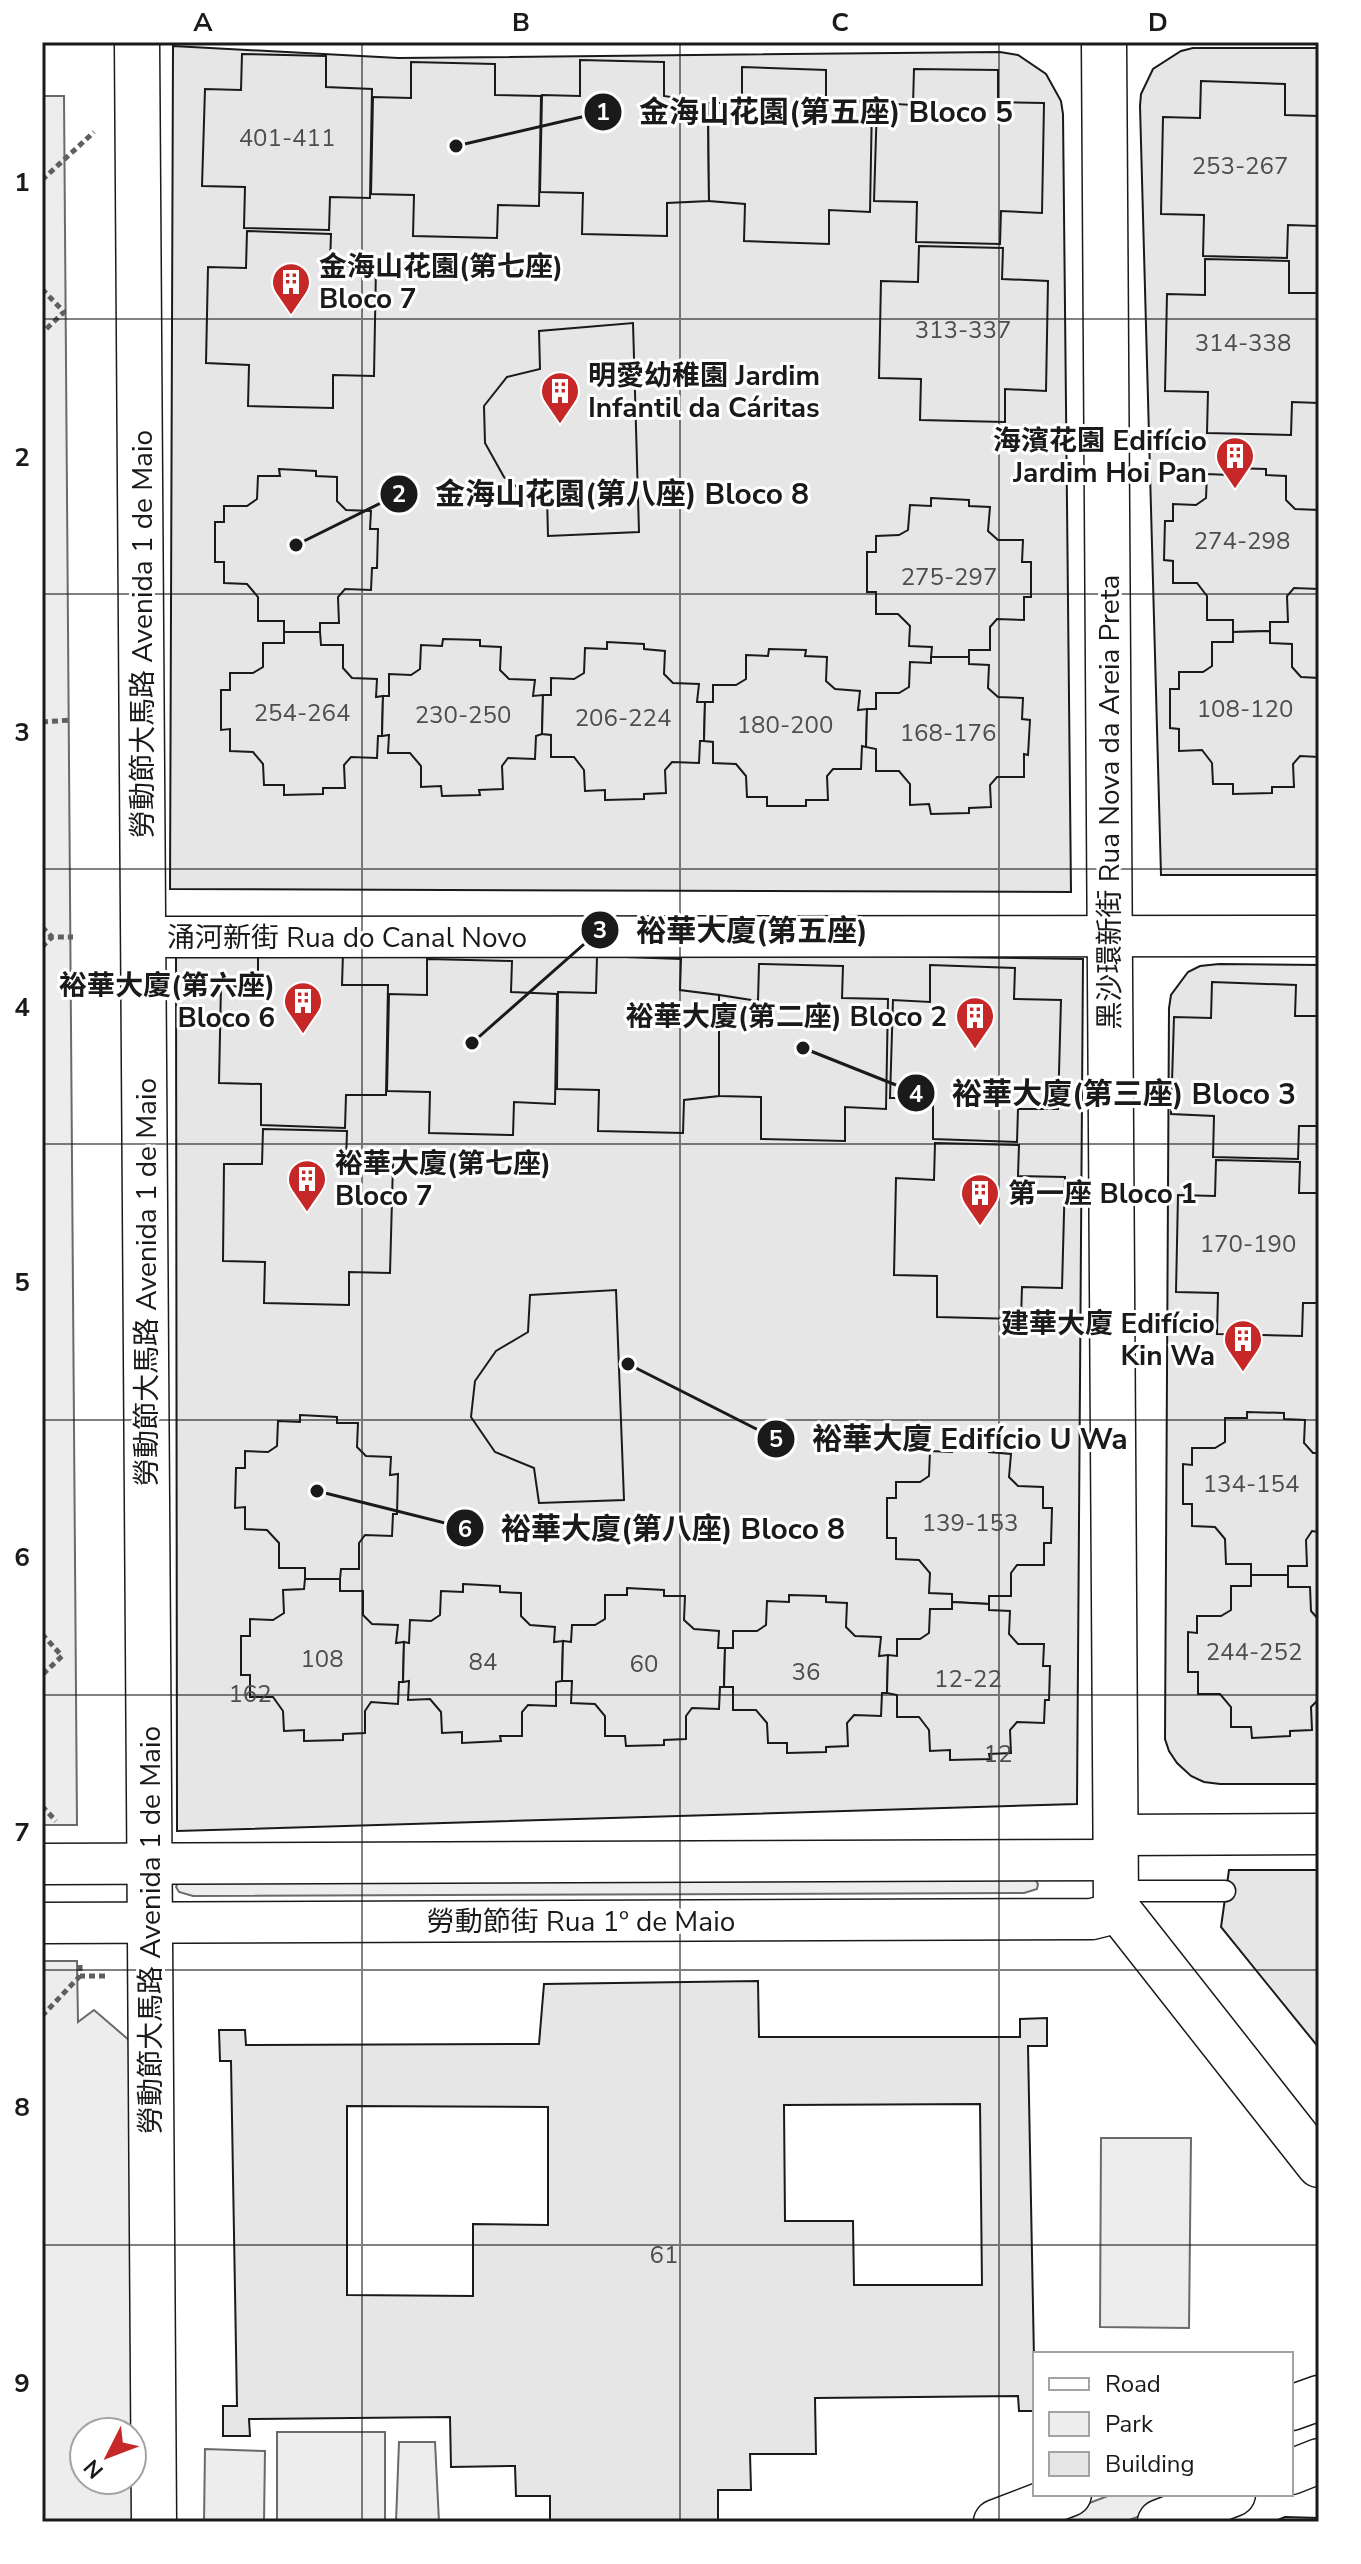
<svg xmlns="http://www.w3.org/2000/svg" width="1361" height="2564" font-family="'Nunito Sans','Noto Sans SC',sans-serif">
<rect width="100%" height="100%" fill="#fff"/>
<g fill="#ededed" stroke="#6a6a6a" stroke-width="2" fill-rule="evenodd">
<path d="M42 96H64L77 1825H42Z"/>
<path d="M1035 1879 1038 1884 1037 1889 1024 1893 193 1896 179 1892 176 1887 179 1880Z"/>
<path d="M42 1961H77L78 2022 94 2010 137 2047 142 2522H42ZM84 2432H132V2480H84Z"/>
<path d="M1101 2138H1191L1189 2328 1100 2327Z"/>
<rect x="277" y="2432" width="108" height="90"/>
<path d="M399 2442H435L439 2522H396Z"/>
<path d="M205 2449 265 2451 264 2522H204Z"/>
<path d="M1113 2494H1198L1124 2522H1039Z"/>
</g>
<g fill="#e6e6e6" stroke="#1a1a1a" stroke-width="2" fill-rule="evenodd">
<path d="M173 46 398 58 1000 52 1018 55 1046 74 1061 101 1063 114 1071 892 170 889Z"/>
<path d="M1193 48H1319V875H1161L1140 106 1141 94 1153 69 1181 51Z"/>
<path d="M242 54 326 56V87L372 89 370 198 330 197 329 230 244 228 245 187 202 186 205 89 241 90Z"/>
<path d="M580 60 664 62V96L708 103 709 201 667 203V236L582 234 583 193 540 192 542 95 580 96Z"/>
<path d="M411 62 495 64V95L541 96 539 206 498 205 497 238 413 236 414 195 371 194 373 97 411 98Z"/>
<path d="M742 67 826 70V100L872 102 870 212 829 210V244L744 241 745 204 709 201 708 103H742Z"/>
<path d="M914 69 998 70V102L1044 103 1042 213 1001 211 1000 244 916 242 917 202 874 201 877 103 913 105Z"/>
<path d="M1201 81 1285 84V115L1319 116V226L1288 225 1287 258 1203 256 1204 215 1161 214 1163 117 1200 118Z"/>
<path d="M247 231 331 234 330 265 376 266 374 376 333 375V408L248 406 249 365 206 363 208 267 246 268Z"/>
<path d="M919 246 1003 248 1002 279 1048 281 1046 391 1005 389V422L920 420 921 379 879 378 881 281 918 282Z"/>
<path d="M1205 259 1289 261V293H1319V403L1292 402 1291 435 1207 433 1208 392 1165 391 1167 294 1205 295Z"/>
<path d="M633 323 639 532 548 536 547 496 526 494 504 477 485 443 484 406 507 377 540 369 539 331Z"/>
<path d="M1229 468 1266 469V475L1286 476V500L1295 509 1319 510V589L1294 588 1287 596 1288 622H1270V631L1233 632V620H1207V596L1197 583H1173V561L1164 560 1165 521H1173V504L1196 505 1206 498 1207 474 1229 475Z"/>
<path d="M279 469 316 471V476L337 477V501L346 510 371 511 370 529H378L377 568H372L371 590 345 589 338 597 339 623H320V632H284V621H258V597L247 584 224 583V562H215V522H224V506H247L257 499 258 476H280Z"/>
<path d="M931 498 969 500V506L990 507 988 531 998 540H1023L1022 562H1031V597H1024V620L997 619 990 627V650H969V657H931L932 647 909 646 910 626 898 614H876V592H867V552H876V536L899 535 908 530 910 505 931 506Z"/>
<path d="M1270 631V643L1292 644V667L1301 677 1319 678V757L1300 756 1293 764 1294 787H1272V793L1233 794V784H1213L1212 763 1202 750 1179 751V729L1170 728V689H1179V672H1203L1212 666V642H1233V632Z"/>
<path d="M284 632H320L321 645H343V668L352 678 377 679 376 697 383 696 382 736H378L377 758 351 757 344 765 345 788H323V794L284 795V785H264L263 764 253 752 230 751V729L221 730V690H230V673H253L263 667V643H284Z"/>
<path d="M443 639 480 640V646L501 647 500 670 509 679 535 680 533 696 543 695 542 734 536 736 535 759 508 758 502 766 503 789 479 790 480 795 442 796 441 786 421 787V766L410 753H388L389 735 382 736 383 696H389V674L411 675 420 669 421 645 442 646Z"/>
<path d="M607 642 644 644V649L665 651 664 674 673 683 699 684 697 702H705L704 741H700L699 763 672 762 665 770 666 793 644 794V799L605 800V790L585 791 584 770 574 757H551V735L542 734 543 695H551V678L574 679 584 673 585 648 607 649Z"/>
<path d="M769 649 806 650 805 656 827 657 826 681 835 689 860 691 858 710 867 709 866 747 862 746 861 769H833L827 776 828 800H806V806H767V797H747L746 776 736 764 713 763V742L704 741 705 702H713V685H736L746 679V655L768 656Z"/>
<path d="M931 657H969V664L989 665 988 688 998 697 1023 698 1022 719 1030 720 1028 755 1024 754V777H997L990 785 991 807 969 808V813L931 814 929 804 910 805V784L899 771H876V749L866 747 867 709H876V693H899L909 687 910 662 931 663Z"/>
<path d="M176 946 1083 959 1077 1804 177 1831Z"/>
<path d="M258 951 343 953 342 985H388L386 1095H346L345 1128 261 1125V1084L219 1083 221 986 258 987Z"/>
<path d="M597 956 681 959 680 990 719 995V1096L684 1100 683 1133 598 1131 599 1090 557 1089 558 992 596 993Z"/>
<path d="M427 959 512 961 511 992 557 994 555 1104 514 1102 513 1135 429 1133 430 1092 387 1091 389 994 427 995Z"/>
<path d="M759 964 843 966 842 998 888 999 886 1109 845 1107V1141L761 1139V1097L719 1096V995L758 1001Z"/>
<path d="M1219 964 1319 965V1784H1220L1204 1782 1191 1776 1177 1763 1169 1751 1165 1739 1169 1008 1171 995 1188 972 1200 966Z"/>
<path d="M930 965 1015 968 1014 999 1061 1000 1058 1109H1018L1017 1142 933 1139V1098H890L893 1000 930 1002Z"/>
<path d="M1212 982 1296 985 1295 1016H1319V1126H1299L1298 1159 1213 1157 1214 1116 1171 1114 1174 1017 1211 1018Z"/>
<path d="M263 1129 347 1131 346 1162 393 1163 390 1273 349 1272V1305L264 1303 265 1262 223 1261 224 1164H262Z"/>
<path d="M935 1143 1019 1145 1018 1176 1065 1177 1062 1288 1022 1287 1021 1319 937 1317V1276L894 1275 896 1178 934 1180Z"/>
<path d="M1216 1160 1300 1162 1299 1193H1319V1303H1303L1302 1336 1217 1334 1218 1293 1176 1292 1178 1195 1215 1196Z"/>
<path d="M616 1290 624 1500 539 1503 534 1468 495 1452 471 1417 475 1381 496 1351 528 1332 530 1295Z"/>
<path d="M1247 1412 1284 1413V1419L1305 1420 1304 1443 1313 1453H1319V1532L1312 1531 1306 1540 1307 1566H1288V1575H1251V1564H1226L1225 1539 1215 1527 1192 1526V1504H1183V1464L1192 1465V1448H1215L1225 1442V1418H1247Z"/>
<path d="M300 1415 337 1417V1423H358L357 1447 366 1456 391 1457 390 1475 398 1474 397 1514H393L392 1536 365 1535 359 1543V1569H341L340 1579H305V1568H279V1543L267 1530 245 1529V1507L235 1508 236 1468H245V1451L268 1452 277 1446 278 1421 300 1422Z"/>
<path d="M952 1445 989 1447V1452L1011 1454 1009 1477 1018 1486 1043 1487V1508H1052L1051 1543H1044V1565H1017L1011 1573V1596H989V1604L952 1602V1594L929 1593 930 1573 919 1560 896 1559V1538H887V1498H896V1482H920L929 1476 930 1451 952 1452Z"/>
<path d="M1251 1575H1288V1587H1310L1311 1611 1319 1620V1699L1311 1707 1312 1730 1290 1731V1736L1252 1738 1251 1727H1231V1707L1220 1694H1198V1672H1188V1632L1197 1633V1616H1221L1231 1610V1586H1251Z"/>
<path d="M305 1579H340V1591H363V1615L372 1624 398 1625 396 1643 404 1642 403 1682H399L398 1704 371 1702 365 1711V1733L343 1734V1740L304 1741V1730L284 1731 283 1711 273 1697H250V1675H241V1636H250V1619L273 1620 284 1613 283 1590 304 1589Z"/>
<path d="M463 1584 500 1586V1592L521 1593V1616L530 1625 555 1627 554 1642 563 1641 562 1681 556 1682V1706L528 1705 522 1712V1736H500L501 1741 462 1743V1732L442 1733 441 1712 430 1699 408 1700 409 1681 403 1682 404 1642 409 1643 410 1620 431 1621 440 1615 441 1591 463 1592Z"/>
<path d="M627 1588 664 1590V1596H685L684 1620 694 1629 719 1631 718 1648H725L724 1687H720L719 1709 692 1708 686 1716V1739L664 1740V1745L626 1746 625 1736H605V1716L595 1704 571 1703 572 1681H562L563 1641 571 1642 572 1625H595L605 1619V1595H627Z"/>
<path d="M789 1595 826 1596V1602L847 1603 846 1627 855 1636 881 1637 879 1656 888 1655 887 1693H882L881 1716 854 1715 847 1723 848 1746 826 1747V1752L787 1753V1743H768L767 1723 756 1710H733V1687H724L725 1648H733V1631H757L766 1625 767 1601 789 1602Z"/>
<path d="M952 1602 989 1604V1610L1010 1611 1009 1634 1018 1644H1044L1043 1666H1050L1049 1700H1045L1044 1723 1017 1722 1010 1730 1011 1753 989 1754 990 1759 950 1760V1750L930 1751 929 1730 919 1717H897V1695L887 1693 888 1655 897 1656V1639H920L929 1633 930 1609H952Z"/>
<path d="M1229 1870H1319V2048L1221 1927Z"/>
<path d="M758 1981 759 2037H1020V2019L1047 2018V2046H1028L1035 2411H1019L1018 2396 815 2398 816 2454H750L751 2490H718V2522H550V2496H516L515 2466 451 2467 450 2417 249 2419 250 2436H223V2406H237L231 2061H220L219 2030H245L246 2045 539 2044 544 1984ZM980 2104 982 2285H854L853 2221H785L784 2105ZM347 2106 548 2107V2225L473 2224V2296L347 2295Z"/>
<path d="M1285 2517 1319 2518V2522H1273Z"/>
</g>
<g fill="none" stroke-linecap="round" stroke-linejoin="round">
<defs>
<path id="lane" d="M1116 1891H1225"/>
<g id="street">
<path d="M144 937 1319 936"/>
<path d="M1115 1835 1319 1834"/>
<path d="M42 1864 1116 1860"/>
<path d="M42 1923 1092 1919 1104 1916 1116 1907"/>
</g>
<g id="secondary">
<path d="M137 42 154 2522"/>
<path d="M1104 42 1116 1907 1319 2165"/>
<path d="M1291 2408 1319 2398"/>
<path d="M1291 2472 1319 2461"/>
<path d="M996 2522 1069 2494"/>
<path d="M1160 2522 1233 2494"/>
</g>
</defs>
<use href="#lane" stroke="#1a1a1a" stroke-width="23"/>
<use href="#street" stroke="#1a1a1a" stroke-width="43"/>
<use href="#secondary" stroke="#1a1a1a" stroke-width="47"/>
<g stroke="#5f5f5f" stroke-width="5" stroke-dasharray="6 4" stroke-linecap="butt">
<path d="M42 180 94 132"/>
<path d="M42 289 64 312 42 333"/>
<path d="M42 722 71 720"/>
<path d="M42 927 52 937H73"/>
<path d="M42 947 52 937"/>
<path d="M42 1634 62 1656 42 1675"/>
<path d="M42 1806 56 1821"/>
<path d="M80 1965V1976H107"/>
<path d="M42 2016 80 1976"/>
</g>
<use href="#lane" stroke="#fff" stroke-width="20"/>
<use href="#street" stroke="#fff" stroke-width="40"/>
<use href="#secondary" stroke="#fff" stroke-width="44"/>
</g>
<path fill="none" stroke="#1a1a1a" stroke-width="2" stroke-opacity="0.55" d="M362 42V2522M680 42V2522M999 42V2522M42 319H1319M42 594H1319M42 869H1319M42 1144H1319M42 1420H1319M42 1695H1319M42 1970H1319M42 2245H1319"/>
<defs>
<symbol id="building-pin" viewBox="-11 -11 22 30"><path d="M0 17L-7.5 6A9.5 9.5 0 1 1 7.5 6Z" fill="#c62828" stroke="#fff"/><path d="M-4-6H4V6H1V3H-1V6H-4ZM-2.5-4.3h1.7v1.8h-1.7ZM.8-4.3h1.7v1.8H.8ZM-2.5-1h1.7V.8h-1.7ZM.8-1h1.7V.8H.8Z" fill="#fff"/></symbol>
</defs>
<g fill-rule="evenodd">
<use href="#building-pin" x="269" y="260" width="44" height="60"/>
<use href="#building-pin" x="538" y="369" width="44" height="60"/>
<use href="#building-pin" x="1213" y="434" width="44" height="60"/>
<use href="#building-pin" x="281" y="979" width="44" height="60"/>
<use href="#building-pin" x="953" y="994" width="44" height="60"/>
<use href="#building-pin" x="285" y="1157" width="44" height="60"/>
<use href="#building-pin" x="958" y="1171" width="44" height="60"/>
<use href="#building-pin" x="1221" y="1317" width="44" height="60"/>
</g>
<g text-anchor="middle" stroke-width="6" stroke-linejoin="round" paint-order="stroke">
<g font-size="24" fill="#4d4d4d">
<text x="287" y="146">401-411</text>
<text x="1240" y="174">253-267</text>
<text x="963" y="338">313-337</text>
<text x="1243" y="351">314-338</text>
<text x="1242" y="549">274-298</text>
<text x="949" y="585">275-297</text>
<text x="1245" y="717">108-120</text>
<text x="302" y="721">254-264</text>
<text x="463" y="723">230-250</text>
<text x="623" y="726">206-224</text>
<text x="785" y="733">180-200</text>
<text x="948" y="741">168-176</text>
<text x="1248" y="1252">170-190</text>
<text x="1251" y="1492">134-154</text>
<text x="970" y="1531">139-153</text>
<text x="1254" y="1660">244-252</text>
<text x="322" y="1667">108</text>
<text x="483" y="1670">84</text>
<text x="644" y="1672">60</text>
<text x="806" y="1680">36</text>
<text x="968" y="1687">12-22</text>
<text x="250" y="1702">162</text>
<text x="998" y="1762">12</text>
<text x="664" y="2263">61</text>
</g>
<g font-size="28" font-weight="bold" fill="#1a1a1a" stroke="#fff" text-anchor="start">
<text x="319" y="276">金海山花園(第七座)<tspan x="319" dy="32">Bloco 7</tspan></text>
<text x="588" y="385">明愛幼稚園 Jardim<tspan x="588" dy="32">Infantil da Cáritas</tspan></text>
<text x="1207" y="450" text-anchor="end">海濱花園 Edifício<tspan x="1207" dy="32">Jardim Hoi Pan</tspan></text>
<text x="275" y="995" text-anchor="end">裕華大廈(第六座)<tspan x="275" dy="32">Bloco 6</tspan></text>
<text x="947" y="1026" text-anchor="end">裕華大廈(第二座) Bloco 2</text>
<text x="335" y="1173">裕華大廈(第七座)<tspan x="335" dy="32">Bloco 7</tspan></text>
<text x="1008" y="1203">第一座 Bloco 1</text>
<text x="1215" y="1333" text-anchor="end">建華大廈 Edifício<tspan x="1215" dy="32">Kin Wa</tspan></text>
</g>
<g font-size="28" fill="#1a1a1a" stroke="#fff">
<text transform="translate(142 634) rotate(-90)" y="10">勞動節大馬路 Avenida 1 de Maio</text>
<text transform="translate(1109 802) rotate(-90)" y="10">黑沙環新街 Rua Nova da Areia Preta</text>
<text x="347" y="947">涌河新街 Rua do Canal Novo</text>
<text transform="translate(146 1282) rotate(-90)" y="10">勞動節大馬路 Avenida 1 de Maio</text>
<text x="581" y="1931">勞動節街 Rua 1º de Maio</text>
<text transform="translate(150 1930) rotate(-90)" y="10">勞動節大馬路 Avenida 1 de Maio</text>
</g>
</g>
<path fill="none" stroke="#1a1a1a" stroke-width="3" d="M456 146L603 112M296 545L399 494M472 1043L600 930M803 1048L916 1093M628 1364L776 1439M317 1491L465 1528"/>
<g fill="#1a1a1a" stroke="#fff" stroke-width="3">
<circle cx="456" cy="146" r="8"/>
<circle cx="296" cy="545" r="8"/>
<circle cx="472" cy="1043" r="8"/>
<circle cx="803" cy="1048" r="8"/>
<circle cx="628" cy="1364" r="8"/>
<circle cx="317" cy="1491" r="8"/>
<circle cx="603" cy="112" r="20"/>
<circle cx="399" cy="494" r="20"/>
<circle cx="600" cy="930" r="20"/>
<circle cx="916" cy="1093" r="20"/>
<circle cx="776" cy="1439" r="20"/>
<circle cx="465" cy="1528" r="20"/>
</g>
<g font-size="24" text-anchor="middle" font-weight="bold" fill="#fff">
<text x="603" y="120">1</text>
<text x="399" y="502">2</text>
<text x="600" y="938">3</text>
<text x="916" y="1102">4</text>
<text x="776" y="1447">5</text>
<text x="465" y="1537">6</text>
</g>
<g font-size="30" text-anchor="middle" font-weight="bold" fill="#1a1a1a" stroke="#fff" stroke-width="6" stroke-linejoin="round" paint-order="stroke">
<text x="826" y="122">金海山花園(第五座) Bloco 5</text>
<text x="622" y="504">金海山花園(第八座) Bloco 8</text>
<text x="752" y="941">裕華大廈(第五座)</text>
<text x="1124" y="1104">裕華大廈(第三座) Bloco 3</text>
<text x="970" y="1449">裕華大廈 Edifício U Wa</text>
<text x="673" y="1539">裕華大廈(第八座) Bloco 8</text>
</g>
<rect width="1361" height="2564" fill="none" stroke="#ffffff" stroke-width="88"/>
<rect x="1033" y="2352" width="260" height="144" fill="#ffffff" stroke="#a3a3a3" stroke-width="2"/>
<rect x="1049" y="2378" width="40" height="12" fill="#ffffff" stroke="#a3a3a3" stroke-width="2"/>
<text x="1105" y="2392" font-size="24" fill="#1a1a1a">Road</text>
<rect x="1049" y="2412" width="40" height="24" fill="#ededed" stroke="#a3a3a3" stroke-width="2"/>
<text x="1105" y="2432" font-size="24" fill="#1a1a1a">Park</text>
<rect x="1049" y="2452" width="40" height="24" fill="#e6e6e6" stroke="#a3a3a3" stroke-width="2"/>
<text x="1105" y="2472" font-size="24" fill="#1a1a1a">Building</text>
<g transform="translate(108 2456) rotate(228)"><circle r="38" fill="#ffffff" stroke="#a3a3a3" stroke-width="2"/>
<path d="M0-6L14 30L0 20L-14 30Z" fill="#c62828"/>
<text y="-12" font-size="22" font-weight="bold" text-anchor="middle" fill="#1a1a1a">N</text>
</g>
<rect x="44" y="44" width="1273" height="2476" fill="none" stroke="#1a1a1a" stroke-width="3"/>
<g font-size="26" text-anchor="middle" font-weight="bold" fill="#1a1a1a">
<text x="203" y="31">A</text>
<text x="521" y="31">B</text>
<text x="840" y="31">C</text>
<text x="1158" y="31">D</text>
<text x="22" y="191">1</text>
<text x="22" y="466">2</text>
<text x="22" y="741">3</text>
<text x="22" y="1016">4</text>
<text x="22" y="1291">5</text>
<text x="22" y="1566">6</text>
<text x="22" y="1841">7</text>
<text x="22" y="2116">8</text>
<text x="22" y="2392">9</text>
</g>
</svg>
